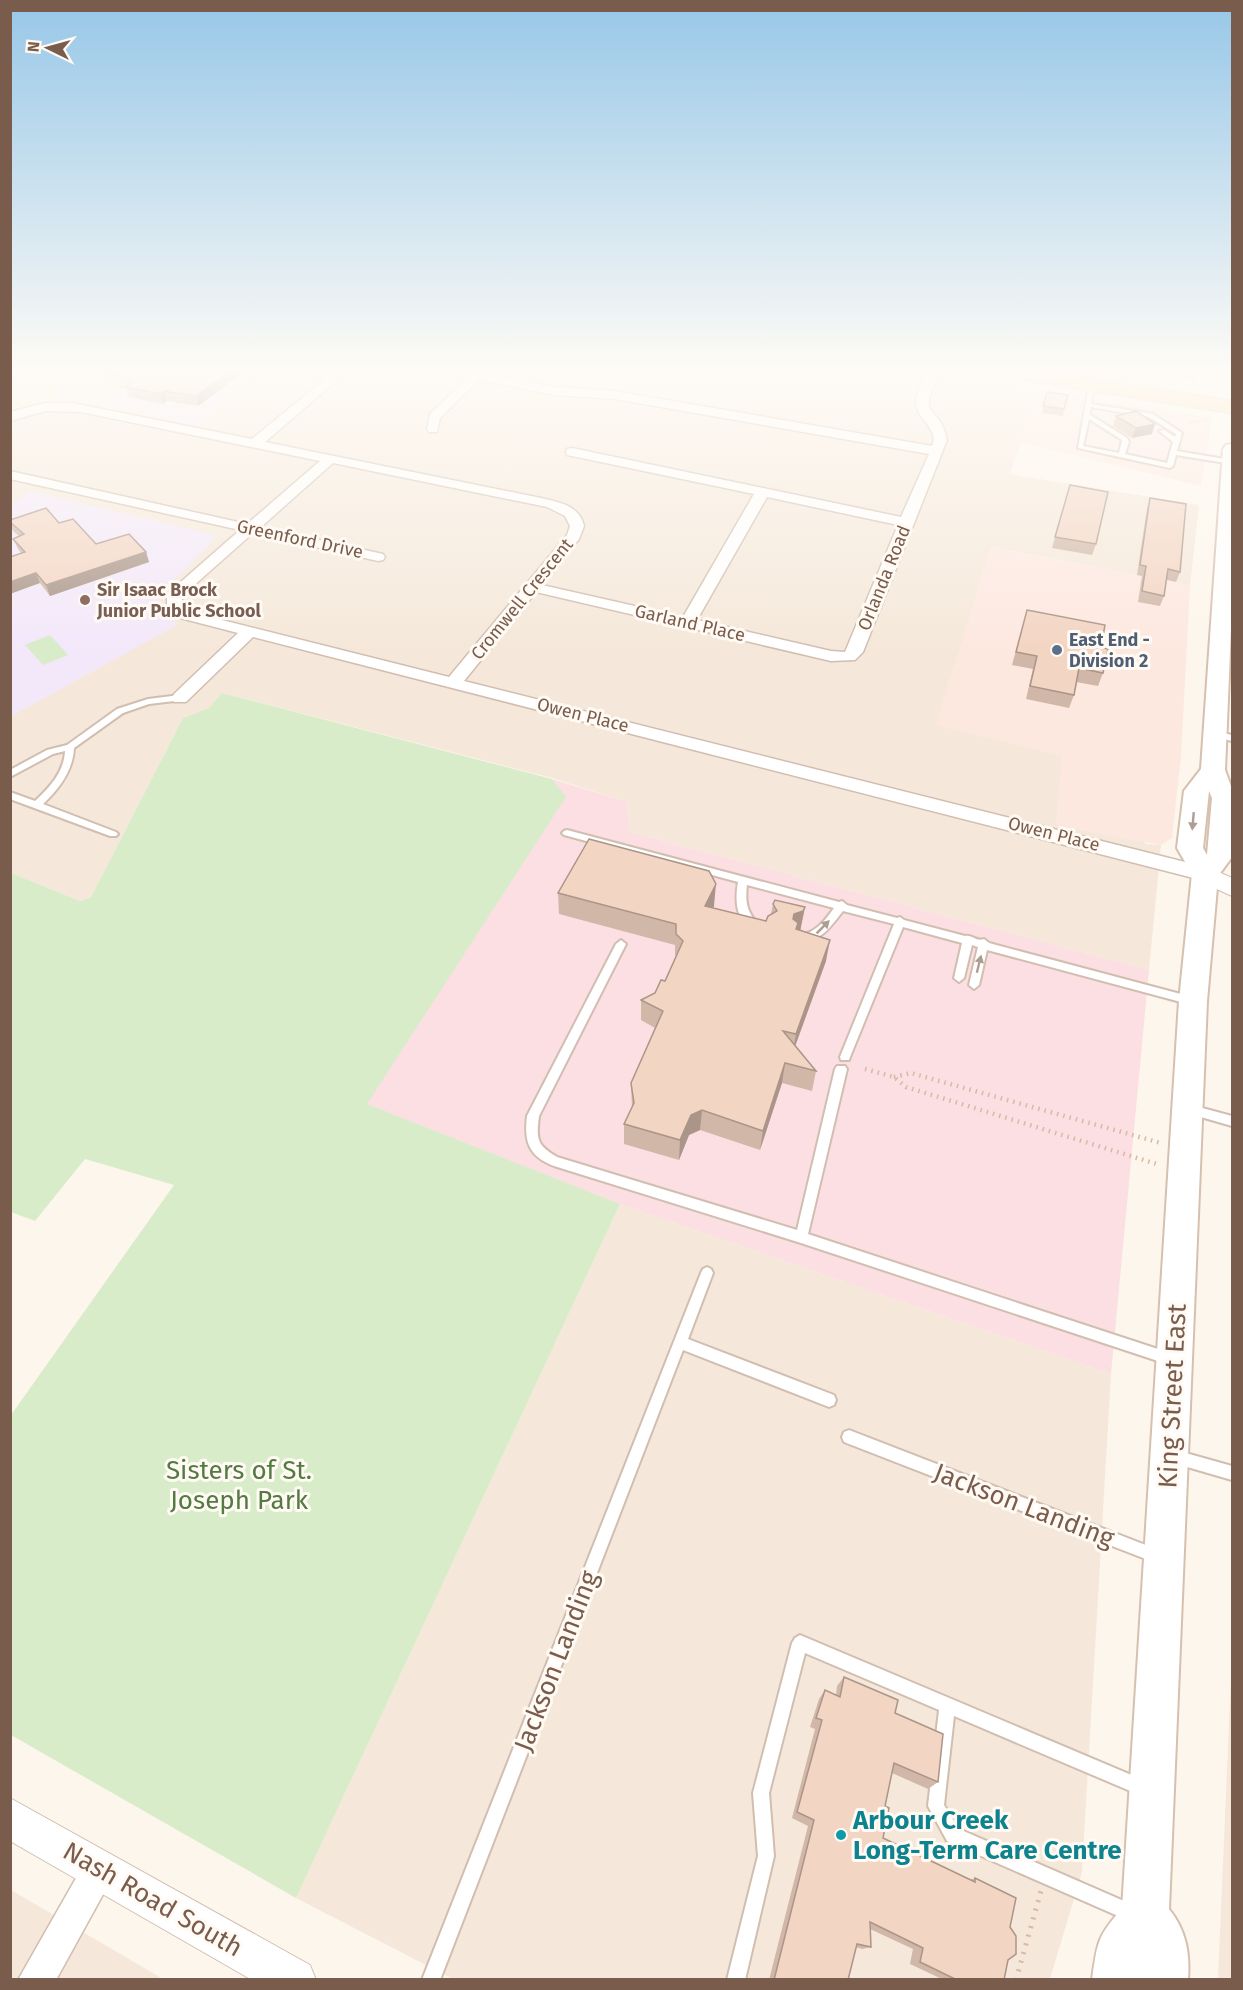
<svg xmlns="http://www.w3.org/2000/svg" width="1243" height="1990" font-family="'Fira Sans',sans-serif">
<rect width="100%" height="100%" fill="#fdf6ec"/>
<g fill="#f5e8da">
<path d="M11 370H65L57 400 100 403 196 426 272 370H915L1038 390 1010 474 1199 505 1190 585 992 547 1062 756 1146 844 1161 845 1149 970 629 832 627 802 552 778 223 693 209 708 183 718 91 897 80 901 11 873V716L178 624 165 617 158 609 162 592 216 536 11 505Z"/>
<path d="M1059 370H1165L1162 386Z"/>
<path d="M620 1204 1111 1374 1082 1872 1050 1979H453L296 1898Z"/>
<path d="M1232 1654V1979L1218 1980V1979Z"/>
<path d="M11 1890 163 1979H11Z"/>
</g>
<g fill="#fde8e0">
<path d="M1165 370H1221L1219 388 1203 392 1162 386Z"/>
<path d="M1038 390 1212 418 1201 486 1019 442Z"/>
<path d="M991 547 1190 585 1181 757 1172 838 1161 845 1085 831 1056 824 1062 756 936 725Z"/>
</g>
<g fill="#f3e8fa">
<path d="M65 370H272L196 426 100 403 56 400Z"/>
<path d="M31 491 217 536 162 592 158 609 165 617 179 624 11 716 10 505Z"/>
</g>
<path fill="#fbdfe3" d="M552 779 627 802 629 832 1149 970 1111 1374 620 1204 366 1104 565 798Z"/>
<g fill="#d8ecc9">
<path d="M50 635 68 655 43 665 25 645Z"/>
<path d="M222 693 552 779 566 797 367 1104 620 1204 296 1898 11 1735V1415L174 1185 85 1159 35 1221 11 1212V873L80 901 91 897 183 718 209 708Z"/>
</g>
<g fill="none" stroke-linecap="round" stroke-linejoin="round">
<defs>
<g id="service">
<path d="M1092 383 1095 385 1091 404 1153 414 1182 433 1177 451 1231 460 1232 464 1176 455 1173 466 1170 468 1078 448 1089 385ZM1091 407 1149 417 1176 434 1175 437 1164 430 1159 431 1173 442 1167 463 1125 454 1129 442 1127 438 1089 414ZM1089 419 1122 440 1119 453 1083 446Z"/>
<path d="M180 695 184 698 183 700 149 704 123 713 74 748C73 771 59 789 43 804L116 832 118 834 116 836H110L10 799V792L35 801C50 787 64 772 65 751L53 754 10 777V770L47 750 67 745 117 709 148 699Z"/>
<path d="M1214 731 1232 735V741L1211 736V732Z"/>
<path d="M567 830 839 902 842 901 847 905 897 918 900 917 904 920 965 936C972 934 976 942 984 939L989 943 1192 997 1196 998 1197 1001 1196 1004 1192 1005 987 950 979 985 974 989 969 985 978 947 972 945 964 978 959 982 954 978 962 943 903 927 850 1057 849 1060H841L840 1057 894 924 843 911C831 926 823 939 803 943L798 939 799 936C816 932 824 922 834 908L747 885C745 904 747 910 758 925L753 929C735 920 735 899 738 882L564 835 562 833 564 831Z"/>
<path d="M621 940 626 944 539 1116C536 1140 537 1145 557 1157L797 1230 835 1069 837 1066H845L847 1069 808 1234 1170 1353 1175 1355 1177 1359 1175 1363 1170 1365 801 1243 554 1166C528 1156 524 1141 527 1116L616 944Z"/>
<path d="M1191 1105 1232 1116V1126L1187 1113 1185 1110 1187 1107Z"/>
<path d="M707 1267 711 1269 713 1273 688 1339 834 1395 836 1400 834 1405 829 1407 683 1350 440 1980H422L701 1273 703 1269Z"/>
<path d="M849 1430 1156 1549 1161 1551 1163 1556 1161 1561 1156 1563 849 1444 844 1442 842 1437 844 1432Z"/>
<path d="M1175 1450 1232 1466V1480L1170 1462 1168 1457 1170 1452Z"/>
<path d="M800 1635 1148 1782 1150 1788 1148 1794 1142 1796 954 1716 944 1805 959 1829 1140 1908 1143 1914 1140 1920 1134 1923 947 1841 928 1806 939 1710 805 1653 769 1793 774 1856 745 1980H727L758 1856 753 1793 792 1643 795 1638Z"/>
</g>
<g id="minor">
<path d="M336 370H349L265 442 541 498C559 502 580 506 584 526L579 539 542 585 683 617 754 494 572 456 567 455 566 452 567 449 572 448 901 517 929 454 615 399 555 395 479 380 440 418 437 432H429L427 429 430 414 476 370H489L485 374 555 387 615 391 932 446C940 427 914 419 916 400 917 389 925 379 931 370H943C912 421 940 402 947 440L863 652 855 660 831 661 536 592 464 681 1205 867 1212 869 1215 874 1212 879 1205 881 253 637 186 702H174L172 698 174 694 238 633 180 618 167 607V594L240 530 10 479V471L247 524 320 461 81 412 45 411 10 421V412L45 403H72L252 439ZM333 463 547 507 565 516 570 526 567 535 449 677 190 612 182 606V596L253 533 378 561 383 560 385 557 383 554 261 527ZM767 497 898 525 845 652 831 651 697 620Z"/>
<path d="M100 1852 112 1857 117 1869 56 1980H18L88 1857Z"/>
</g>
<g id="tertiary">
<path d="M1205 866 1232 878V896L1197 880 1193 874 1197 868Z"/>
<path d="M10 1798 310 1965 316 1980H252L10 1841Z"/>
</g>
<path id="secondary" d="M1232 444V605L1225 770 1232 789V857L1218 876 1207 1001 1169 1909C1186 1930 1190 1953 1188 1980H1092C1097 1944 1097 1936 1122 1909L1179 1001 1192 874 1177 848 1184 791 1201 769 1223 449 1226 445ZM1209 791 1212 798 1207 855 1203 848Z"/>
<path id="primary" d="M989 370H1034L1232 401V413L998 376 991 374Z"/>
</defs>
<use href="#service" stroke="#d1beb0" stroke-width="4"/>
<use href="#minor" stroke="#d1beb0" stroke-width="3"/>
<use href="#tertiary" stroke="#d1beb0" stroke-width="2"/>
<use href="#secondary" stroke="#d6c0b0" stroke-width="4"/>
<use href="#primary" stroke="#dad1cd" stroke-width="3"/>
<path stroke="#d9b8a5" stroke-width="2" stroke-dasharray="1 3" stroke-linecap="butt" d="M1190 423 1206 419"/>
<g stroke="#d9b8a5" stroke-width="4.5" stroke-dasharray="1.5 5" stroke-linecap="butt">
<path d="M865 1069 894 1077 906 1087 1160 1165"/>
<path d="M894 1077 911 1073 1161 1143"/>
</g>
<path stroke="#d9b8a5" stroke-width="5" stroke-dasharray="2 7" stroke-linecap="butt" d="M1016 1980 1041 1891"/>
<use href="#service" fill="#fff" fill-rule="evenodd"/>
<use href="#minor" fill="#fff" fill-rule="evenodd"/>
<use href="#tertiary" fill="#fff" fill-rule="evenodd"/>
<use href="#secondary" fill="#fff" fill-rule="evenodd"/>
<use href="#primary" fill="#fbd9a5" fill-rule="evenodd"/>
</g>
<g fill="#d1b7a8">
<path d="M1173 370H1198L1195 380 1172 376Z"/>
<path d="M103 372 241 374 198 406 167 401 163 404 128 397 126 389 120 388 119 384 106 382Z"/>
<path d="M1047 392 1064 409 1063 416 1042 413Z"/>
<path d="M1116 416 1152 434 1132 438 1113 426Z"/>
<path d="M1070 485 1096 544 1092 555 1052 548Z"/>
<path d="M1150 498 1180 572 1176 582 1167 580 1164 596 1160 606 1138 602 1142 576 1137 575 1147 508Z"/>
<path d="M10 520 59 523 96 544 146 552 149 562 50 596 40 583 21 553 18 549 13 539 19 536 13 531 10 524Z"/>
<path d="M1027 610 1101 647 1103 673 1098 686 1076 682 1074 695 1069 708 1026 699 1033 669 1012 665Z"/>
<path d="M558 893 714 906 713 908 766 921 771 914 773 904 805 907 800 930 826 961 795 1045 816 1071 812 1091 782 1083 760 1150 700 1130 689 1135 679 1160 624 1144V1124L632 1108 631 1083 655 1028 641 1020V1000L655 993 665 981 676 956 675 955V945L559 914Z"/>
<path d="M844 1677 895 1713 938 1782 928 1789 892 1773 885 1806 883 1838 970 1880 975 1878 1010 1927 1008 1960 1004 1980H944L910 1964 913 1949 870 1929 871 1947 862 1949 856 1947 848 1980H769L808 1826 792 1818 815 1729 810 1727 819 1699 825 1690 836 1695 837 1686Z"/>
</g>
<g fill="#aa9588">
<path d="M231 370H240L241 374 198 406 196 396Z"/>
<path d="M164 391 167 401 163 404 161 394Z"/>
<path d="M1155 424 1152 434 1132 438 1136 428Z"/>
<path d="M146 552 149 562 50 596 46 585Z"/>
<path d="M36 573 40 583 10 594V582Z"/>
<path d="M716 884 714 906 703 927 705 906Z"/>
<path d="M805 907 800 932 791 935 794 914Z"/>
<path d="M830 940 826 961 792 1055 796 1034Z"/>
<path d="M785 1063 782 1083 760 1150 763 1131Z"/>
<path d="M702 1110 700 1130 689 1135 679 1160 680 1140 691 1115Z"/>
</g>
<g fill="#f3d5c3" stroke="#aa9588" stroke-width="1.5">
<path d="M105 370H231L196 396 164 391 161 394 125 387 134 381 117 378 122 375 103 372Z"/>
<path d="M1047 392 1068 395 1064 409 1043 406Z"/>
<path d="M1136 411 1155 424 1136 428 1116 416Z"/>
<path d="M1070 485 1108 492 1096 544 1055 537Z"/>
<path d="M1150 498 1186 504 1180 572 1168 569 1164 596 1142 591 1146 566 1140 565Z"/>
<path d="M46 508 59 523 73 519 96 544 129 534 146 552 46 585 36 573 10 582V557L25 552 13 539 24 534 10 522V520Z"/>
<path d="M1027 610 1105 625 1101 647 1108 649 1103 673 1079 668 1074 695 1030 686 1037 656 1016 652Z"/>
<path d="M589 839 709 871 716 884 705 906 766 921 768 916 777 911 773 904 775 900 805 907 803 911 794 914 793 919 798 923 796 929 830 940 796 1034 783 1031 816 1071 785 1063 763 1131 702 1110 691 1115 680 1140 624 1124 634 1103 631 1083 663 1011 641 1000 655 993 661 980 665 981 683 941 676 934V924L558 893Z"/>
<path d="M844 1677 898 1700 895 1713 943 1734 938 1782 894 1763 885 1806 889 1808 883 1838 975 1882V1878L1016 1898 1010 1927 1016 1936V1954L1008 1960 1004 1980H957L920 1962 923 1948 870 1922 871 1947 857 1944 848 1980H774L814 1820 797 1812 822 1720 816 1718 825 1690 840 1697Z"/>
</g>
<defs><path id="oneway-solid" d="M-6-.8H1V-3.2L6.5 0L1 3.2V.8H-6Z" transform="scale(1.5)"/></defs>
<g fill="#af9d94">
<use href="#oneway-solid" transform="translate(1193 821) rotate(95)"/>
<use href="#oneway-solid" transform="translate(823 927) rotate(-45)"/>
<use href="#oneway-solid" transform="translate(979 964) rotate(-76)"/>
</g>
<linearGradient id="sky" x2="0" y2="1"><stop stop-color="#97c7e8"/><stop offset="0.57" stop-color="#fefbf6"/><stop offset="1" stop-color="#fefbf6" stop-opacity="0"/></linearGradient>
<rect width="1243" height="649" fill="url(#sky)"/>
<circle fill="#8d6e63" stroke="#fffaf3" stroke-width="2" cx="85" cy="600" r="6"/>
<circle fill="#5c6f8a" stroke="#fffaf3" stroke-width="2" cx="1057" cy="650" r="6"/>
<circle fill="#0f9aa8" stroke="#fffaf3" stroke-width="2" cx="841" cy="1835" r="6"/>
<g text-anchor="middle" stroke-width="6" stroke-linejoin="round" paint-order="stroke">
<g font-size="18" fill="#7a5c4d" stroke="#fffaf3">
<text transform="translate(300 539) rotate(12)" y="6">Greenford Drive</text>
<text transform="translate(884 578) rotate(-68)" y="6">Orlanda Road</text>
<text transform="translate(522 599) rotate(-51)" y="6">Cromwell Crescent</text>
<text transform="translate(690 623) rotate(13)" y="6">Garland Place</text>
<text transform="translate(583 715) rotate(14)" y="6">Owen Place</text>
<text transform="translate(1054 834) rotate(14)" y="6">Owen Place</text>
</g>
<g font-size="18" font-weight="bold" fill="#785e54" stroke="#fffaf3" text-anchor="start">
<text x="97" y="596">Sir Isaac Brock<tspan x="97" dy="21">Junior Public School</tspan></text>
</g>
<g font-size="18" font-weight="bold" fill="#4e5e75" stroke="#fffaf3" text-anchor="start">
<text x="1069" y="646">East End -<tspan x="1069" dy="21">Division 2</tspan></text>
</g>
<g font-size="26" fill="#7a5c4d" stroke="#fffaf3">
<text transform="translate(1172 1396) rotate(-87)" y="9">King Street East</text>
<text transform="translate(1024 1505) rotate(21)" y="9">Jackson Landing</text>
<text transform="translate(556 1661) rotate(-69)" y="9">Jackson Landing</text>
<text transform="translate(153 1899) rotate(30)" y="9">Nash Road South</text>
</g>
<g font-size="26" fill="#537a41" stroke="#fffaf3">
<text x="239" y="1479">Sisters of St.<tspan x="239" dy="30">Joseph Park</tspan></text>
</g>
<g font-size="26" font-weight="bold" fill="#0d838f" stroke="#fffaf3" text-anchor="start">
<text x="853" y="1829">Arbour Creek<tspan x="853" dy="30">Long-Term Care Centre</tspan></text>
</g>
</g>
<rect width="1243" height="1990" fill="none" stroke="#7a5c4d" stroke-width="24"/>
<g transform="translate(48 48) rotate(275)" stroke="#fffaf3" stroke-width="4.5" paint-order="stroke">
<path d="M0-4.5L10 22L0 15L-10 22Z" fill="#7a5c4d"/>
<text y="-9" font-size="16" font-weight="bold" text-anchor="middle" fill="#7a5c4d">N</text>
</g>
</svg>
